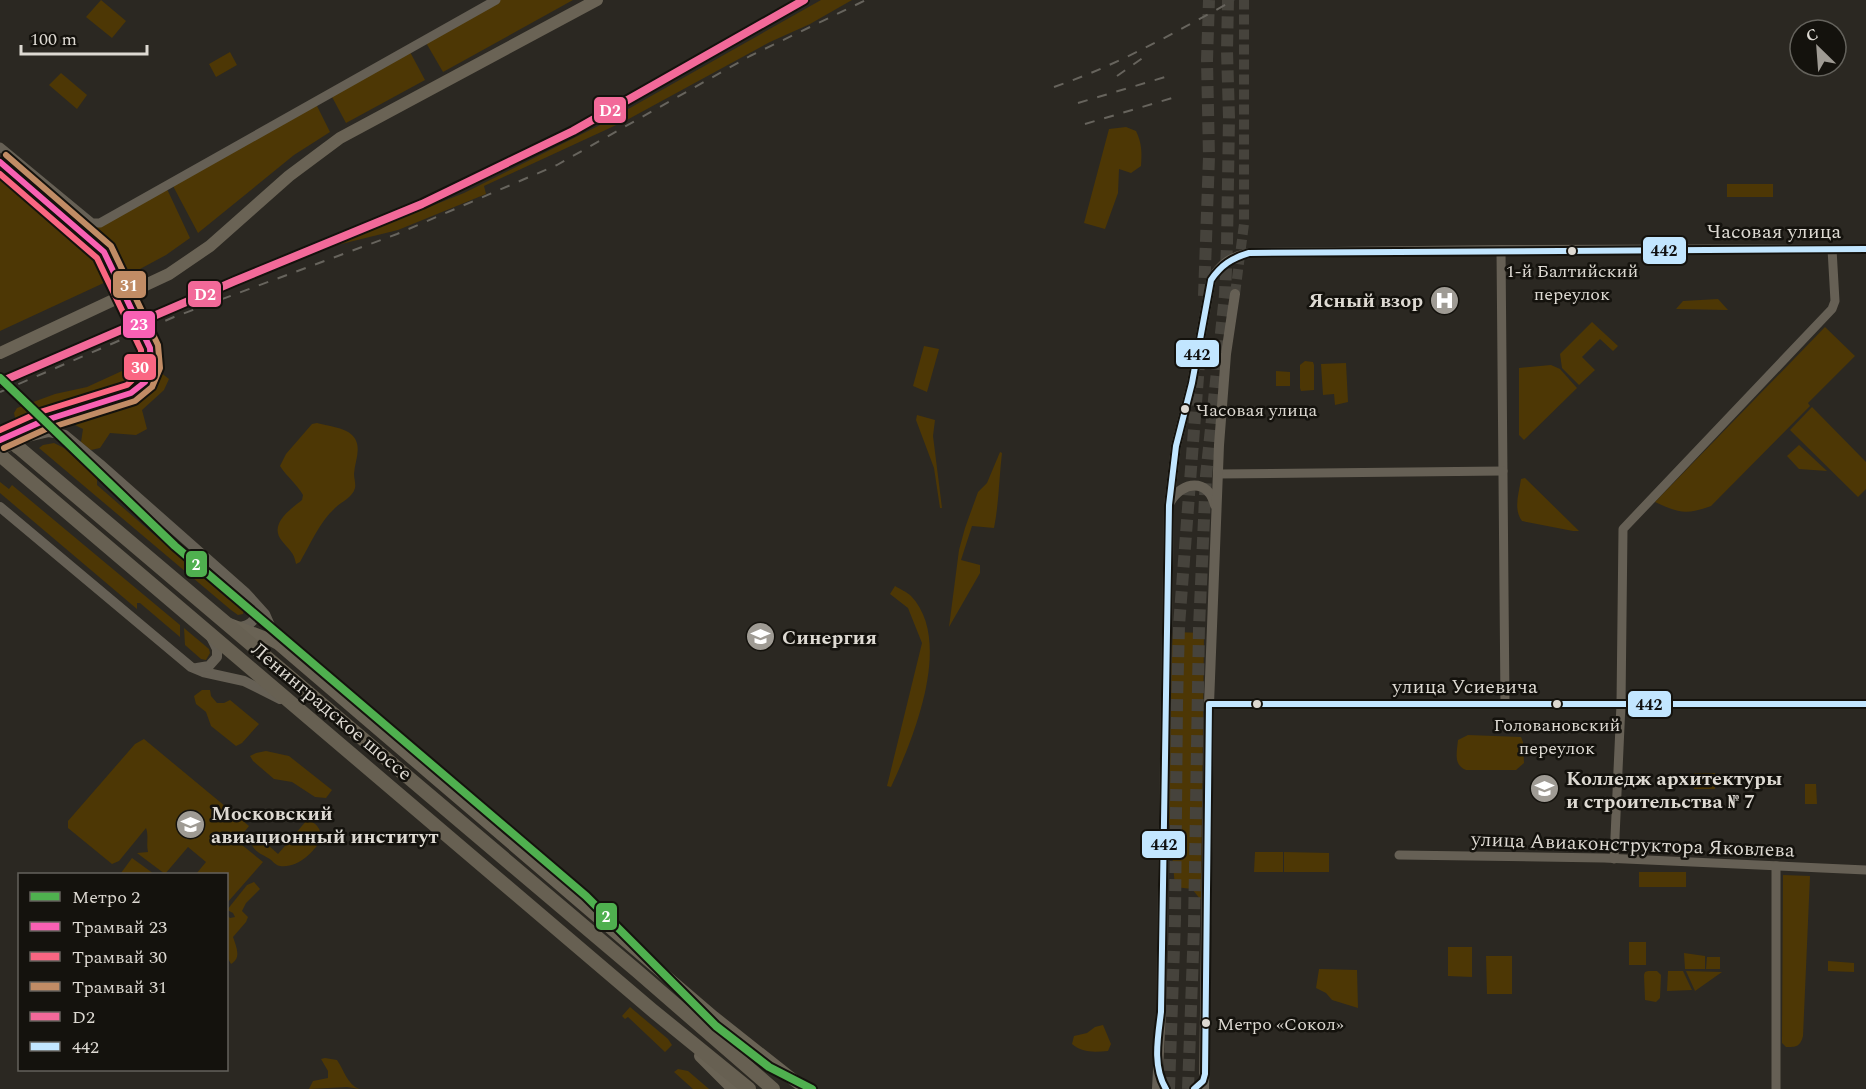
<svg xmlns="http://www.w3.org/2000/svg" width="1866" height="1089" font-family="Spectral,serif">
<rect width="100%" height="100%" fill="#2b2822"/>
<g fill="#4d3705">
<path d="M101 0 126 21 112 38 86 17Z"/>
<path d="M500 0H573L443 72 425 41Z"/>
<path d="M821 0H852L810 24 770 42 625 121 484 186 486 194 398 230 329 247 464 193 598 126Z"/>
<path d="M230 52 237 65 216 77 209 64Z"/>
<path d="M410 52 425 80 346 123 331 95Z"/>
<path d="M61 73 87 95 77 109 49 85Z"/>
<path d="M316 104 330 132 294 155 198 233 173 186Z"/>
<path d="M1126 127 1136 131C1142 143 1142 153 1141 166L1131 173 1119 169 1118 193 1105 229 1084 223 1109 129Z"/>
<path d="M0 173 93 254 108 281 0 331Z"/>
<rect x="1727" y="184" width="46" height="13"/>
<path d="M167 189 190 238 166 255 127 276 113 249 91 230Z"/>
<path d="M1718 299 1728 310 1676 309 1683 301Z"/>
<path d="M1592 322 1618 346 1613 351 1600 339 1582 357 1595 370 1579 385 1562 368 1560 354Z"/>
<path d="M1825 327 1855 356 1808 403 1810 406 1711 506C1687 515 1678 513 1655 502Z"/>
<path d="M924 346 939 349 927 392 913 386Z"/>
<path d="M1305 361 1313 362 1314 365V390L1301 391 1300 388V365Z"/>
<path d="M1346 363 1348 402 1335 405 1334 394 1323 395 1321 364Z"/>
<path d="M135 365H142L141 375 147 379 160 372 169 379 164 390 142 410 147 429 136 435 110 433 100 448 91 450 81 442 83 429 71 423 60 405 20 423 16 422 14 413 17 408 55 394 87 387Z"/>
<path d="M1551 365 1560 369 1577 388 1524 440 1519 435V368Z"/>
<path d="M1276 371 1290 372V386H1276Z"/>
<path d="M1812 407 1866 462V489L1858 497 1790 430Z"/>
<path d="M917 415 935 420 933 436 942 508H940L934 468 916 420Z"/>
<path d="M317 423C327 426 344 427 352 435 363 446 355 460 354 474 354 478 356 484 355 488 353 497 341 502 335 508 319 523 311 543 300 562L296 564C294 552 289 550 282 541 268 524 291 509 302 500L303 495C297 484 287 477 280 466L286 454 312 424Z"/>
<path d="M54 443 64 448 97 478V485L229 600C236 597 240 600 245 605L243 614 238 615 231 610 39 448 43 445Z"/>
<path d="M1799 445 1827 471 1799 469 1787 456Z"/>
<path d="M1000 452 1002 453C999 478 999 503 994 528L972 526 961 560 980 565V573L949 627 959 550 965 528 978 492 987 483Z"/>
<path d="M1525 478 1579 531H1573L1522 521C1513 509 1519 493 1521 479Z"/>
<path d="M0 482 9 489 12 485 180 625V637L140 603H137V609L0 493Z"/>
<path d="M895 586C900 589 907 592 911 596 954 641 913 739 891 787L887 786 922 643 908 608 890 594Z"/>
<path d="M184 628 209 649 210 653 206 660 201 659 185 645Z"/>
<path d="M1173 632 1204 633 1201 900 1192 889 1175 887 1167 798V728Z"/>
<path d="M202 690H210L211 696 217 703H224L230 700 259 724 242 743 236 746 211 726 206 712 196 704 194 696Z"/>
<path d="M1468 735 1521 737 1523 742 1524 763 1516 770H1466C1453 765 1457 752 1458 740Z"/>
<path d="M144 739 249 826 237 841 263 862 227 903 226 874H196L206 862 188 847 165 874 137 853 148 852C146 844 149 836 146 828L119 861 112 864 68 828V821L135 744Z"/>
<path d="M266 751 289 756 332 790 326 798 315 797 292 782 274 779 253 761 250 756 256 753Z"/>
<rect x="1694" y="773" width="21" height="16"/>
<path d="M1805 784H1816L1817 804H1805Z"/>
<path d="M307 820C318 824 320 828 322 839 312 853 299 868 280 866 274 865 273 860 268 858 257 852 254 851 249 839L253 834 257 835 278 854Z"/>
<path d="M1255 852H1283V872H1254Z"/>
<path d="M1284 852 1329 853V872H1284Z"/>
<path d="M132 858 154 874H123L121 873Z"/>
<rect x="1639" y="872" width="47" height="15"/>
<path d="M1783 875 1810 876 1803 1036C1800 1047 1796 1047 1786 1047L1782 1043Z"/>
<path d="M254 882 260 889 246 903 242 911 248 917 246 922 233 937C236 946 242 958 231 964L227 957V915L230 918 235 917 233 913 227 910 247 885Z"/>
<rect x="1629" y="942" width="17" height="23"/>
<path d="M1448 947H1472V977L1448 976Z"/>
<path d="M1684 953 1705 956V969H1685Z"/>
<path d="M1486 956H1512V994H1487Z"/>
<path d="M1707 957H1720V969H1706Z"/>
<path d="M1828 961 1854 963V972L1828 971Z"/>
<path d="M1319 969 1357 970 1358 1008 1332 1000 1326 993 1316 988Z"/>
<path d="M1648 971H1657L1661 975 1660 998 1656 1002 1645 1000 1644 975 1645 972Z"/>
<path d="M1668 971H1683L1692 990 1667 991Z"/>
<path d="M1686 971 1722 972 1695 991Z"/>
<path d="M630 1007 668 1039 672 1045 665 1052 628 1017 625 1019 622 1016Z"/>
<path d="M1103 1025 1111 1044 1108 1051C1094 1052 1082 1053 1072 1044L1074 1036 1087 1033 1095 1027Z"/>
<path d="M325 1058 337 1060C344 1070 347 1084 359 1089L347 1087 309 1089 313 1081 328 1078V1071L321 1059Z"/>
<path d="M678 1069 688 1071 709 1089H693L674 1072Z"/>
</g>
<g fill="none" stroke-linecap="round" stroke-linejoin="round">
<g stroke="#46433c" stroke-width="10" stroke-dasharray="10 5" stroke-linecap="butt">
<path d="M1235 294 1244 224V0"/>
<path d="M0 451 28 437"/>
</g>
<g stroke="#46433c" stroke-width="12" stroke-dasharray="12 6" stroke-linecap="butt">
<path d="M1204 296 1209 157 1207 60 1209 0"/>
<path d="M1169 1089 1175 920 1177 704 1179 626 1199 364"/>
<path d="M1188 1089 1194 926 1199 627 1206 476 1225 295 1227 244 1229 117 1227 51 1228 0"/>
</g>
<g stroke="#666055" stroke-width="9">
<path d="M0 147 92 223H100L496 0"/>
<path d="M1501 250 1505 704"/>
<path d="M1218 474 1503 471"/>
<path d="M1399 855 1604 858 1866 870"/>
<path d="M1614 859 1621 704 1623 529 1832 309 1835 301 1832 249"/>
<path d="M1776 1089V866"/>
</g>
<g stroke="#666055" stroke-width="10">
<path d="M28 437 49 432 65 435 100 464 246 593 265 614 278 644"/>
<path d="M1170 502C1182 481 1208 478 1215 505"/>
<path d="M0 507 191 667 203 672 244 681 280 699"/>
<path d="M238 627C252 626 260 617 254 603"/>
<path d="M197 668 209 666 217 657V649L210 635"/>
<path d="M1209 704H1866"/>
<path d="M1157 1089 1161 1012 1169 505 1176 446 1192 383 1211 280C1222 263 1229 258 1249 253L1501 250 1866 249"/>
<path d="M1204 1089 1209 704 1219 445 1226 354 1235 294"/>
</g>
<g stroke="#6a6355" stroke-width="12">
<path d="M0 353 169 274 210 246 289 176 340 138 597 0"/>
<path d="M227 623 269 639 278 644 714 1017 805 1089"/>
<path d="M700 1056 733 1089"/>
</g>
<g stroke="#676052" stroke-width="14">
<path d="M18 447 637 971 773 1089"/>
<path d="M0 455 652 1010 749 1089"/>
</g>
<g stroke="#67645d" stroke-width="2" stroke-dasharray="10 10" stroke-linecap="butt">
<path d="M1117 76 1144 57"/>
<path d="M1054 87C1118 65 1176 32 1234 0"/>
<path d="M1078 103 1172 75"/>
<path d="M1085 124 1179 96"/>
<path d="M0 392 174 317 397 234 557 165 750 56 866 0"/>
</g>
<path stroke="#676052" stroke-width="14" d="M0 432 18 447"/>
<defs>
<g id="bus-1">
<path d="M1166 1089C1152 1066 1158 1037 1161 1012L1169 505 1176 446 1192 383 1211 280C1221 265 1232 258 1249 253L1866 249"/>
<path d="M1194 1089 1203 1081 1205 1074 1209 704H1866"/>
</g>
</defs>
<use href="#bus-1" stroke="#14120d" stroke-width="10"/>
<use href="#bus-1" stroke="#c2e6ff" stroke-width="6"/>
<defs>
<path id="rail-1" d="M0 382 235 281 422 204 573 131 804 0"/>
</defs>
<use href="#rail-1" stroke="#14120d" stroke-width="12"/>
<use href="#rail-1" stroke="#f26999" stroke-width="8"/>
<defs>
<path id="tram-1" d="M0 162 104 252 150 348 151 367 145 382 131 393 43 421 0 440"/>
<path id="tram-2" d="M0 174 97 258 141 350C142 367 140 374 127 385L40 412 0 430"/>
<path id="tram-3" d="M4 448 46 429 135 401 152 387 160 368 158 345 111 246 6 155"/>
</defs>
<use href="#tram-1" stroke="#14120d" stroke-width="10"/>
<use href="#tram-2" stroke="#14120d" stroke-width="10"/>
<use href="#tram-3" stroke="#14120d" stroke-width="10"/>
<use href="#tram-1" stroke="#f860b3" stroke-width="6"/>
<use href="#tram-2" stroke="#fa6682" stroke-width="6"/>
<use href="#tram-3" stroke="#c18c65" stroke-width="6"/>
<defs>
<path id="metro-1" d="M0 378 175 546 586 896 716 1026 769 1067 812 1089"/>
</defs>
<use href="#metro-1" stroke="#14120d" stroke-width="12"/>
<use href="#metro-1" stroke="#4fb04f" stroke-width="8"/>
</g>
<defs>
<symbol id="hospital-disc" viewBox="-11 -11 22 22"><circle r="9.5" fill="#9f9b94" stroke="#14120d"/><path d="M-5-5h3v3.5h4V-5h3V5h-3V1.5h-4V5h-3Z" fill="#fff"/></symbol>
<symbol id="university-disc" viewBox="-11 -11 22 22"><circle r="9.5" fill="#9f9b94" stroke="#14120d"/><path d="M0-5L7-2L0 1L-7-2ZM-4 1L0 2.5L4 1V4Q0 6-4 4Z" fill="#fff"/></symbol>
</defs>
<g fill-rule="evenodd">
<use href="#hospital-disc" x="1428" y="284" width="33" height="33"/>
<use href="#university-disc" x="744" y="620" width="33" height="33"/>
<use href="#university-disc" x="1528" y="772" width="33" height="33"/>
<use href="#university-disc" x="174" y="808" width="33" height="33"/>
</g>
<g fill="#ddd9d2" stroke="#14120d" stroke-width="2">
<circle cx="1572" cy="251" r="5"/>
<circle cx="1185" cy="409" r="5"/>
<circle cx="1257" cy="704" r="5"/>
<circle cx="1557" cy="704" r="5"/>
<circle cx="1206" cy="1023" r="5"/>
</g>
<g text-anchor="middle" stroke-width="5" stroke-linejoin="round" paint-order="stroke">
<g font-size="18" fill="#ddd9d2" stroke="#14120d">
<text x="1572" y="277">1-й Балтийский<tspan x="1572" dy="23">переулок</tspan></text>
<text x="1196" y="416" text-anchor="start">Часовая улица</text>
<text x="1557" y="731">Головановский<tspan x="1557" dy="23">переулок</tspan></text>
<text x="1217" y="1030" text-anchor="start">Метро «Сокол»</text>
</g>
<g font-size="20" fill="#ddd9d2" stroke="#14120d">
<text x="1774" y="238">Часовая улица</text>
<text x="1465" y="693">улица Усиевича</text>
<text transform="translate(332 711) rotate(40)" y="7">Ленинградское шоссе</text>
<text transform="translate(1633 844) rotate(2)" y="7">улица Авиаконструктора Яковлева</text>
</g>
<g font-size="20" font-weight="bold" fill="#ddd9d2" stroke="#14120d" text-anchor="start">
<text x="1423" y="307" text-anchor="end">Ясный взор</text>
<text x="782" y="644">Синергия</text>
<text x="1566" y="785">Колледж архитектуры<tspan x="1566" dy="23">и строительства № 7</tspan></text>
<text x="211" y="820">Московский<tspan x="211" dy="23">авиационный институт</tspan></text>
</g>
</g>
<g stroke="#14120d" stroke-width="2">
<rect x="593" y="96" width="34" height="28" rx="6" fill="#f26999"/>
<rect x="1642" y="236" width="45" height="29" rx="6" fill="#c2e6ff"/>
<rect x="112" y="270" width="35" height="29" rx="6" fill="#c18c65"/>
<rect x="187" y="280" width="35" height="28" rx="6" fill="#f26999"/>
<rect x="122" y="310" width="34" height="29" rx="6" fill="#f860b3"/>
<rect x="1175" y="339" width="45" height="29" rx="6" fill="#c2e6ff"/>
<rect x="123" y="353" width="34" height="28" rx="6" fill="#fa6682"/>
<rect x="185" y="550" width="23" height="28" rx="6" fill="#4fb04f"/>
<rect x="1627" y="690" width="45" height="28" rx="6" fill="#c2e6ff"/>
<rect x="1141" y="830" width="45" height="29" rx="6" fill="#c2e6ff"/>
<rect x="595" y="902" width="23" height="29" rx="6" fill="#4fb04f"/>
</g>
<g font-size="16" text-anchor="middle" font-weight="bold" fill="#fff">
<text x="610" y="116">D2</text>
<text x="129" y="291">31</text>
<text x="205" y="300">D2</text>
<text x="139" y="330">23</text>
<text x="140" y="373">30</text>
<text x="196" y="570">2</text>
<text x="606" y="922">2</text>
</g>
<g font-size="16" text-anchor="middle" font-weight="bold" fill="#111">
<text x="1664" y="256">442</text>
<text x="1197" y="360">442</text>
<text x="1649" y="710">442</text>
<text x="1164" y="850">442</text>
</g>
<rect x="18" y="873" width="210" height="198" fill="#14120d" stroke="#64625c" stroke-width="1.5"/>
<rect x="30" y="892" width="30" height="9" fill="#4fb04f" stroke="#64625c" stroke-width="1.5"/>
<text x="72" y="903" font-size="18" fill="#ddd9d2">Метро 2</text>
<rect x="30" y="922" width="30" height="9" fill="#f860b3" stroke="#64625c" stroke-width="1.5"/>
<text x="72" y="933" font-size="18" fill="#ddd9d2">Трамвай 23</text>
<rect x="30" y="952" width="30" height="9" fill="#fa6682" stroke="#64625c" stroke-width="1.5"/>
<text x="72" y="963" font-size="18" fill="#ddd9d2">Трамвай 30</text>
<rect x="30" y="982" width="30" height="9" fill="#c18c65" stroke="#64625c" stroke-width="1.5"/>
<text x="72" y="993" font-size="18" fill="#ddd9d2">Трамвай 31</text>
<rect x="30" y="1012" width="30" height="9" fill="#f26999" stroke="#64625c" stroke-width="1.5"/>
<text x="72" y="1023" font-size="18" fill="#ddd9d2">D2</text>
<rect x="30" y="1042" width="30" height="9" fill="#c2e6ff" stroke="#64625c" stroke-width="1.5"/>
<text x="72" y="1053" font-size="18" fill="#ddd9d2">442</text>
<g transform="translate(1818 48) rotate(335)"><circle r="28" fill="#14120d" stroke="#64625c" stroke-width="1.5"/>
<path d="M0-4.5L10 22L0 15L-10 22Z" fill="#9f9b94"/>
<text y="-9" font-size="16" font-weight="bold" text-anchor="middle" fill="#ddd9d2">С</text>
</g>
<path d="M21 45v9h126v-9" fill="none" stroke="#ddd9d2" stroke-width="3"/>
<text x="30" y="45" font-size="18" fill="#ddd9d2" stroke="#14120d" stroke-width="4.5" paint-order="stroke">100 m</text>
</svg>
